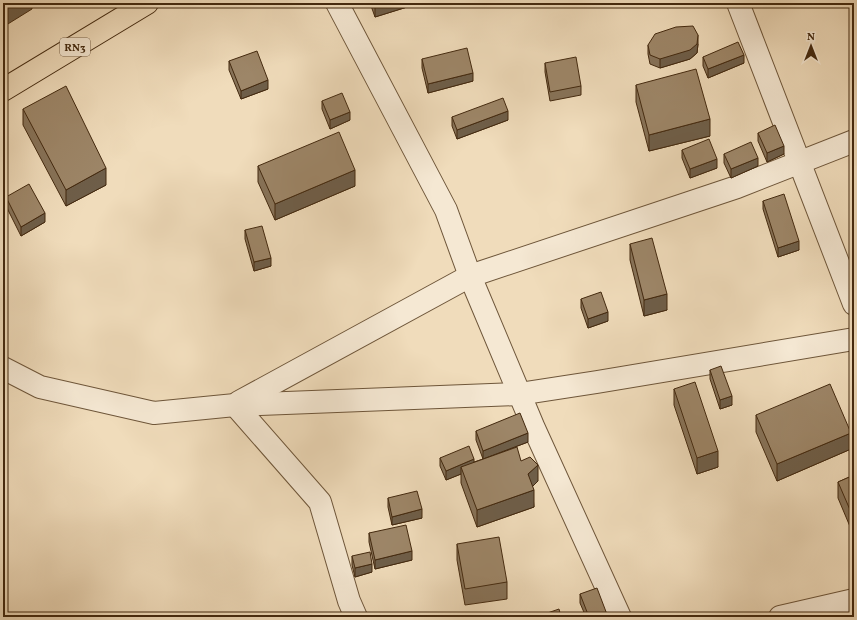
<svg xmlns="http://www.w3.org/2000/svg" width="857" height="620" font-family="Vollkorn,serif">
<rect width="100%" height="100%" fill="#f0dcbb"/>
<filter id="stains"><feTurbulence type="fractalNoise" baseFrequency=".005" numOctaves="4"/><feColorMatrix values="0 0 0 0 .2 0 0 0 0 .09 0 0 0 0 .02 0 0 0 .5 -.17"/></filter>
<radialGradient id="worn" r=".72"><stop offset=".6" stop-color="#630" stop-opacity="0"/><stop offset="1" stop-color="#630" stop-opacity=".3"/></radialGradient>
<g fill="none" stroke-linecap="round" stroke-linejoin="round">
<defs>
<g id="minor">
<path d="M337 3 446 210 470 276 533 426 620 617"/>
<path d="M738 3 854 304"/>
<path d="M3 368 40 387 154 413 235 405 519 394 597 382 854 339"/>
<path d="M239 402 470 276 737 187 854 141"/>
<path d="M235 405 320 502 349 601 356 617"/>
<path d="M780 617 854 600"/>
</g>
<path id="highway" d="M3 90 147 3"/>
</defs>
<use href="#minor" stroke="#6e563a" stroke-width="24"/>
<use href="#highway" stroke="#43290f" stroke-width="24"/>
<use href="#minor" stroke="#f5e8d3" stroke-width="22"/>
<use href="#highway" stroke="#f0dcbb" stroke-width="22"/>
</g>
<g fill="#877359" stroke="#43290f">
<path d="M370 3H420L375 17Z"/>
<path d="M698 44 697 53 690 59 660 68 650 64 648 54V45Z"/>
<path d="M703 57 744 63 708 78 703 66Z"/>
<path d="M422 59 473 81 428 93 422 68Z"/>
<path d="M229 61 268 89 241 99 229 70Z"/>
<path d="M545 63 581 86V95L550 101 545 72Z"/>
<path d="M636 85 710 136 649 151 636 102Z"/>
<path d="M322 101 350 120 330 129 322 109Z"/>
<path d="M23 109 106 185 66 206 23 125Z"/>
<path d="M452 117 508 120 457 139 452 126Z"/>
<path d="M758 133 784 154 767 162 758 141Z"/>
<path d="M682 150 717 168 690 178 682 158Z"/>
<path d="M724 154 758 166 731 178 724 163Z"/>
<path d="M258 166 355 186 275 220 258 182Z"/>
<path d="M6 197 45 222 21 236 6 206Z"/>
<path d="M763 201 799 250 778 257 763 209Z"/>
<path d="M245 230 271 266 254 271 245 239Z"/>
<path d="M630 244 667 310 644 316 630 260Z"/>
<path d="M581 299 608 321 588 328 581 308Z"/>
<path d="M710 370 732 405 720 409 710 379Z"/>
<path d="M674 389 718 467 697 474 674 405Z"/>
<path d="M756 415 851 449 777 481 756 432Z"/>
<path d="M476 431 528 442 486 458 521 461 538 481 532 486 534 507 477 527 461 483V474L446 480 440 466V458L474 462 483 459 476 440Z"/>
<path d="M854 475V536L838 498V482Z"/>
<path d="M388 498 422 518 392 525 388 507Z"/>
<path d="M369 533 412 560 375 569 369 542Z"/>
<path d="M457 544 507 582V599L465 605 457 560Z"/>
<path d="M352 556 372 572 355 577 352 565Z"/>
<path d="M580 594 608 617H586L580 603Z"/>
</g>
<g fill="#6e5e49" stroke="#43290f">
<path d="M3 3H32V9L3 27Z"/>
<path d="M375 3H420L375 17Z"/>
<path d="M698 35V44L697 53 690 59 660 68V59Z"/>
<path d="M744 55V63L708 78V69Z"/>
<path d="M473 73V81L428 93V84Z"/>
<path d="M268 80V89L241 99V91Z"/>
<path d="M508 111V120L457 139V130Z"/>
<path d="M350 112V120L330 129V120Z"/>
<path d="M710 119V136L649 151V135Z"/>
<path d="M784 146V154L767 162V153Z"/>
<path d="M758 158V166L731 178V169Z"/>
<path d="M717 159V168L690 178V169Z"/>
<path d="M106 168V185L66 206V190Z"/>
<path d="M355 170V186L275 220V204Z"/>
<path d="M45 213V222L21 236V227Z"/>
<path d="M799 241V250L778 257V248Z"/>
<path d="M271 258V266L254 271V262Z"/>
<path d="M667 294V310L644 316V300Z"/>
<path d="M608 312V321L588 328V319Z"/>
<path d="M732 396V405L720 409V400Z"/>
<path d="M528 433V442L483 459V451Z"/>
<path d="M851 433V449L777 481V464Z"/>
<path d="M718 451V467L697 474V458Z"/>
<path d="M474 459V468L461 467V474L446 480V471Z"/>
<path d="M538 465V481L528 491V474Z"/>
<path d="M534 490V507L477 527V510Z"/>
<path d="M422 509V518L392 525V517Z"/>
<path d="M412 551V560L375 569V560Z"/>
<path d="M372 564V572L355 577V568Z"/>
</g>
<g fill="#9d8668" stroke="#43290f">
<path d="M693 26 698 35 697 44 690 50 660 59 650 55 648 45 655 34 676 27Z"/>
<path d="M738 42 744 55 708 69 703 57Z"/>
<path d="M467 48 473 73 428 84 422 59Z"/>
<path d="M257 51 268 80 241 91 229 61Z"/>
<path d="M576 57 581 86 550 92 545 63Z"/>
<path d="M696 69 710 119 649 135 636 85Z"/>
<path d="M66 86 106 168 66 190 23 109Z"/>
<path d="M342 93 350 112 330 120 322 101Z"/>
<path d="M503 98 508 111 457 130 452 117Z"/>
<path d="M775 125 784 146 767 153 758 133Z"/>
<path d="M339 132 355 170 275 204 258 166Z"/>
<path d="M709 139 717 159 690 169 682 150Z"/>
<path d="M751 142 758 158 731 169 724 154Z"/>
<path d="M29 184 45 213 21 227 6 197Z"/>
<path d="M784 194 799 241 778 248 763 201Z"/>
<path d="M262 226 271 258 254 262 245 230Z"/>
<path d="M652 238 667 294 644 300 630 244Z"/>
<path d="M601 292 608 312 588 319 581 299Z"/>
<path d="M721 366 732 396 720 400 710 370Z"/>
<path d="M695 382 718 451 697 458 674 389Z"/>
<path d="M830 384 851 433 777 464 756 415Z"/>
<path d="M520 413 528 433 483 451 476 431Z"/>
<path d="M469 446 474 459 446 471 440 458Z"/>
<path d="M517 447 521 461 530 457 538 465 528 474 534 490 477 510 461 467Z"/>
<path d="M854 475V519L838 482Z"/>
<path d="M417 491 422 509 392 517 388 498Z"/>
<path d="M406 525 412 551 375 560 369 533Z"/>
<path d="M499 537 507 582 465 589 457 544Z"/>
<path d="M370 552 372 564 355 568 352 556Z"/>
<path d="M597 588 608 617H589L580 594Z"/>
<path d="M559 609 561 617H536Z"/>
<path d="M502 614V617H480Z"/>
</g>
<g text-anchor="middle" stroke-width="3" stroke-linejoin="round" paint-order="stroke">
<rect fill="#f5e8d3" stroke="#78624a" stroke-width="1" x="60" y="38" width="30" height="18" rx="3"/>
<g font-size="11" font-weight="bold" fill="#43290f">
<text x="75" y="51">RN3</text>
</g>
</g>
<rect width="857" height="620" fill="none" stroke="#f0dcbb" stroke-width="16"/>
<rect x="4" y="4" width="849" height="612" fill="none" stroke="#43290f" stroke-width="2"/>
<rect x="8" y="8" width="841" height="604" fill="none" stroke="#43290f"/>
<g transform="translate(811 46)" stroke="#f5e8d3" stroke-width="3" paint-order="stroke">
<path d="M0-3L7 15L0 10L-7 15Z" fill="#43290f"/>
<text y="-6" font-size="11" font-weight="bold" text-anchor="middle" fill="#43290f">N</text>
</g>
<rect width="100%" height="100%" filter="url(#stains)"/>
<rect width="100%" height="100%" fill="url(#worn)"/>
</svg>
